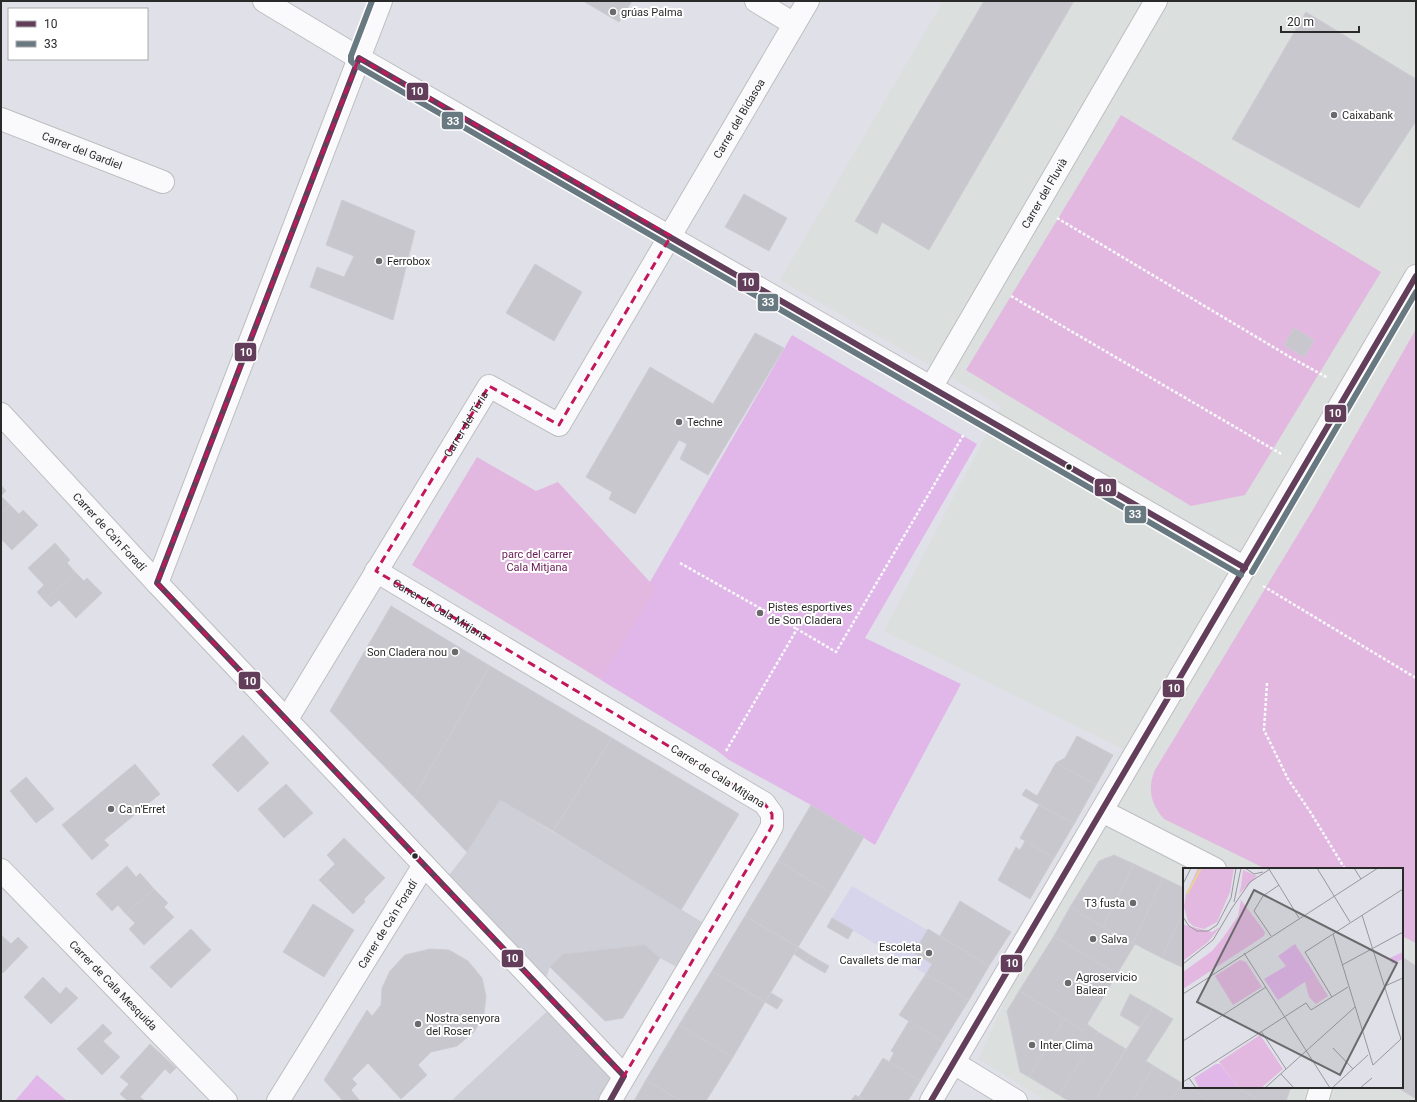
<svg xmlns="http://www.w3.org/2000/svg" width="1417" height="1102" font-family="Roboto,sans-serif">
<rect width="100%" height="100%" fill="#e0e0e8"/>
<path fill="#dbdfde" fill-rule="evenodd" d="M943 1H1416V1101H1046L978 1059 1123 749 884 631 1001 406 780 280ZM1184 869H1402V1087H1184Z"/>
<path fill="#d7d5eb" d="M852 886 989 966 969 1000 832 918Z"/>
<g fill="#e2b8e0">
<path d="M1121 115 1381 272 1245 495 1191 506 966 370Z"/>
<path d="M1416 329V943L1402 936V869H1266L1164 819C1151 805 1147 788 1155 770L1314 508Z"/>
<path d="M477 457 536 491 558 482 650 582 672 564 715 749 412 565Z"/>
</g>
<g fill="#e1b6e9">
<path d="M792 335 977 444 865 638 961 684 875 845 811 805 729 760 715 749 601 680 656 588 650 582Z"/>
<path d="M37 1075 67 1101H15Z"/>
</g>
<g fill="#cfcfd7">
<path d="M500 800 712 928 686 972 660 958 645 945 563 954 550 967 542 989 442 884 467 852Z"/>
<path d="M555 1004 624 1076 610 1101H451Z"/>
</g>
<g fill="#c8c7ce" stroke="#cdccd3">
<path d="M583 1H632L619 22Z"/>
<path d="M984 1H1074L929 250 882 222 877 234 855 221Z"/>
<path d="M1306 12 1416 79V121L1359 208 1232 139Z"/>
<path d="M744 194 787 218 769 251 725 227Z"/>
<path d="M342 200 415 231 393 320 310 287 317 267 344 277 354 256 326 245Z"/>
<path d="M535 264 582 292 554 341 506 313Z"/>
<path d="M1294 328 1314 340 1304 357 1284 345Z"/>
<path d="M755 333 784 348 708 475 680 459 687 444 679 440 635 514 609 499 612 492 586 477 650 367 713 404Z"/>
<path d="M1 485 6 491 1 496 10 505 1 513Z"/>
<path d="M10 505 19 514 23 510 38 525 12 550 1 539V513Z"/>
<path d="M55 543 70 560 67 563 75 572 45 601 37 592 44 585 28 568Z"/>
<path d="M75 572 84 581 87 578 102 593 76 618 59 600 51 607 45 601Z"/>
<path d="M391 606 490 666 414 797 330 711Z"/>
<path d="M490 666 612 738 553 831 500 800 467 852 414 797Z"/>
<path d="M243 735 269 763 238 792 212 765Z"/>
<path d="M1077 736 1113 755 1096 785 1056 763 1065 758Z"/>
<path d="M612 738 739 814 681 910 553 831Z"/>
<path d="M1056 763 1096 785 1074 824 1022 795 1026 789 1037 796Z"/>
<path d="M135 764 160 794 104 840 109 845 92 860 62 825Z"/>
<path d="M26 777 54 809 36 823 10 791Z"/>
<path d="M286 784 313 813 284 838 258 809Z"/>
<path d="M811 805 864 837 831 893 778 861Z"/>
<path d="M1039 805 1074 824 1054 858 1020 838Z"/>
<path d="M344 838 385 878 364 899 365 902 353 914 319 880 335 864 327 855Z"/>
<path d="M1025 841 1054 858 1030 899 998 880 1016 847 1020 850Z"/>
<path d="M1114 855 1134 864 1103 927 1070 907 1099 861Z"/>
<path d="M778 861 831 893 798 947 745 916Z"/>
<path d="M1134 864 1163 878 1133 943 1103 927Z"/>
<path d="M127 866 136 877 140 873 154 889 126 914 118 905 112 911 96 894Z"/>
<path d="M1163 878 1184 888V910L1162 958 1133 943Z"/>
<path d="M154 889 168 903 164 907 174 917 144 945 129 929 135 923 126 914Z"/>
<path d="M960 901 1011 932 989 966 940 936Z"/>
<path d="M313 904 354 930 324 977 283 952Z"/>
<path d="M1070 907 1103 927 1135 944 1117 974 1054 936Z"/>
<path d="M1184 910V968L1162 958Z"/>
<path d="M745 916 798 947 765 1002 712 971Z"/>
<path d="M832 918 853 930 848 939 827 927Z"/>
<path d="M191 929 211 950 171 988 150 967Z"/>
<path d="M928 929 989 966 969 1000 926 974 932 964 914 953Z"/>
<path d="M1 935 11 944 18 937 28 947 3 973 1 971Z"/>
<path d="M1054 936 1117 974 1083 1031 1019 991Z"/>
<path d="M645 945 660 958 623 1018 605 1021 550 967 563 954Z"/>
<path d="M798 947 810 955 806 962 794 954Z"/>
<path d="M430 949 449 950 468 961 482 978 486 996 484 1014 474 1032 457 1046 431 1052 418 1065 427 1075 401 1099 368 1063 352 1079 357 1084 351 1090 360 1101H343L324 1080 367 1010 372 1016 381 1005 382 988 390 971 405 955Z"/>
<path d="M810 955 829 966 825 973 806 962Z"/>
<path d="M1402 957 1416 966V1099L1397 1087H1402Z"/>
<path d="M712 971 765 1002 733 1057 679 1025Z"/>
<path d="M926 974 969 1000 943 1042 899 1015Z"/>
<path d="M43 977 60 994 66 987 78 998 51 1024 24 997Z"/>
<path d="M1019 991 1065 1019 1029 1077 1020 1072 1007 1011Z"/>
<path d="M771 993 783 1000 777 1009 765 1002Z"/>
<path d="M1130 994 1153 1007 1140 1027 1120 1015Z"/>
<path d="M1153 1007 1173 1019 1146 1061 1154 1066 1133 1101H1094Z"/>
<path d="M1065 1019 1083 1031 1087 1024 1098 1032 1059 1095 1029 1077Z"/>
<path d="M909 1021 943 1042 920 1081 889 1062 894 1053 891 1051Z"/>
<path d="M103 1024 112 1033 103 1041 120 1057 102 1075 77 1049Z"/>
<path d="M679 1025 733 1057 706 1101H681L646 1080Z"/>
<path d="M1098 1032 1126 1049 1094 1101H1069L1059 1095Z"/>
<path d="M150 1044 176 1068 170 1074 165 1069 140 1097 145 1101H128L120 1094 129 1084 120 1077Z"/>
<path d="M883 1058 920 1081 908 1101H865L859 1097Z"/>
<path d="M1154 1066 1182 1083 1171 1101H1133Z"/>
<path d="M646 1080 681 1101H634Z"/>
<path d="M1182 1083 1184 1087H1188L1209 1101H1171Z"/>
<path d="M1192 1087H1237L1260 1101H1209L1191 1089Z"/>
<path d="M1237 1087H1291L1286 1101H1260Z"/>
<path d="M855 1095 859 1097 865 1101H851Z"/>
</g>
<g fill="none" stroke-linecap="round" stroke-linejoin="round">
<defs>
<g id="minor">
<path d="M264 1 359 58 1245 568"/>
<path d="M756 1 794 24"/>
<path id="s1" d="M1 119 163 182"/>
<path id="s2" d="M932 386 1156 1"/>
<path id="s3" d="M1 414 157 583 624 1076"/>
<path id="s4" d="M376 571 747 793 764 803 772 814V826L766 837 610 1101"/>
<path d="M157 583 381 1"/>
<path id="s5" d="M287 719 489 386 559 425 808 1"/>
<path d="M1102 811 1215 869"/>
<path id="s6" d="M1 870 226 1101"/>
<path d="M954 1063 1016 1101"/>
<path id="s7" d="M278 1101 424 865"/>
<path d="M931 1101 1416 276"/>
<path d="M1317 1101 1321 1087"/>
</g>
</defs>
<use href="#minor" stroke="#bdbebf" stroke-width="24"/>
<g stroke="#fafafc" stroke-width="2.5" stroke-dasharray="3 2" stroke-linecap="butt">
<path d="M1057 218 1290 357 1328 378"/>
<path d="M1011 296 1283 455"/>
<path d="M680 563 797 629"/>
<path d="M1263 586 1416 678"/>
<path d="M1267 683 1264 730 1288 779 1311 813 1345 869"/>
<path d="M726 751 797 629 836 652 964 434"/>
</g>
<use href="#minor" stroke="#fafafc" stroke-width="22"/>
<defs>
<g id="bus-1">
<path d="M610 1101 624 1076 157 583 359 58 1245 568"/>
<path d="M931 1101 1416 276"/>
</g>
<g id="bus-2">
<path d="M372 1 351 56V61L354 64 1241 575"/>
<path d="M1252 572 1416 292"/>
</g>
</defs>
<use href="#bus-1" stroke="#fff" stroke-width="9"/>
<use href="#bus-2" stroke="#fff" stroke-width="9"/>
<use href="#bus-1" stroke="#623e5a" stroke-width="6"/>
<use href="#bus-2" stroke="#687981" stroke-width="6"/>
</g>
<path fill="none" stroke="#c2185b" stroke-width="3" stroke-dasharray="8 5" stroke-linejoin="round" d="M359 58 671 236 559 425 489 386 376 571 747 793 764 803 772 814V826L766 837 624 1076 157 583Z"/>
<g fill="#6a6a6c" stroke="#fff" stroke-width="1.5">
<circle cx="613" cy="12" r="4"/>
<circle cx="1334" cy="115" r="4"/>
<circle cx="379" cy="261" r="4"/>
<circle cx="679" cy="422" r="4"/>
<circle cx="760" cy="613" r="4"/>
<circle cx="455" cy="652" r="4"/>
<circle cx="111" cy="809" r="4"/>
<circle cx="1133" cy="903" r="4"/>
<circle cx="1093" cy="939" r="4"/>
<circle cx="929" cy="953" r="4"/>
<circle cx="1068" cy="983" r="4"/>
<circle cx="418" cy="1024" r="4"/>
<circle cx="1032" cy="1045" r="4"/>
</g>
<g fill="#2a2a2a" stroke="#fff" stroke-width="1.5">
<circle cx="1069" cy="467" r="3.5"/>
<circle cx="415" cy="856" r="3.5"/>
</g>
<g text-anchor="middle" stroke-width="4" stroke-linejoin="round" paint-order="stroke">
<g font-size="11" fill="#2a2a2a" stroke="#fff" text-anchor="start">
<text x="621" y="16">grúas Palma</text>
<text x="1342" y="119">Caixabank</text>
<text x="387" y="265">Ferrobox</text>
<text x="687" y="426">Techne</text>
<text x="768" y="611">Pistes esportives<tspan x="768" dy="13">de Son Cladera</tspan></text>
<text x="447" y="656" text-anchor="end">Son Cladera nou</text>
<text x="119" y="813">Ca n'Erret</text>
<text x="1125" y="907" text-anchor="end">T3 fusta</text>
<text x="1101" y="943">Salva</text>
<text x="921" y="951" text-anchor="end">Escoleta<tspan x="921" dy="13">Cavallets de mar</tspan></text>
<text x="1076" y="981">Agroservicio<tspan x="1076" dy="13">Balear</tspan></text>
<text x="426" y="1022">Nostra senyora<tspan x="426" dy="13">del Roser</tspan></text>
<text x="1040" y="1049">Inter Clima</text>
</g>
<g font-size="11" fill="#2a2a2a" stroke="#fff">
<text dy="4" stroke="none"><textPath href="#s5" startOffset="825">Carrer del Bidasoa</textPath></text>
<text dy="4" stroke="none"><textPath href="#s1" startOffset="87">Carrer del Gardiel</textPath></text>
<text dy="4" stroke="none"><textPath href="#s2" startOffset="223">Carrer del Fluvià</textPath></text>
<text dy="4" stroke="none"><textPath href="#s5" startOffset="345">Carrer del Túria</textPath></text>
<text dy="4" stroke="none"><textPath href="#s3" startOffset="160">Carrer de Ca'n Foradí</textPath></text>
<text dy="4" stroke="none"><textPath href="#s4" startOffset="75">Carrer de Cala Mitjana</textPath></text>
<text transform="translate(718 776) rotate(32)" y="4">Carrer de Cala Mitjana</text>
<text dy="4" stroke="none"><textPath href="#s7" startOffset="208">Carrer de Ca'n Foradí</textPath></text>
<text dy="4" stroke="none"><textPath href="#s6" startOffset="161">Carrer de Cala Mesquida</textPath></text>
</g>
<g font-size="11" fill="#681a54" stroke="#fff">
<text x="537" y="558">parc del carrer<tspan x="537" dy="13">Cala Mitjana</tspan></text>
</g>
</g>
<g transform="translate(1183 868)">
<rect width="220" height="220" fill="#e0e0e8"/>
<path d="M15 0H51L47 24 34 54 21 61 10 58 5 53 1 39 3 26ZM60 2 74 8 56 26 58 18ZM58 32 82 64 81 68 0 121V104L29 83 39 71 55 48ZM0 54 2 57 29 64 37 59 25 74 0 93ZM57 92 63 94 79 119 50 137 32 108ZM124 94 145 128 133 136 126 129 122 114 118 115ZM77 167 100 201 78 220H56L36 194Z" fill="#e2b8e0"/>
<path d="M112 76 132 107 95 132 81 111 103 98 95 88ZM220 84V91L209 96 207 90ZM33 196H37L56 220H16L11 210Z" fill="#e1b6e9"/>
<path fill="none" stroke="#ead293" stroke-width="2" d="M4 26 18 0"/>
<path fill="none" stroke="#97979c" stroke-width="1" d="M62 0 71 6 80 4M134 0 167 54M171 0 178 11M86 1 116 50M0 16 8 0M51 34 58 0M49 40 67 14 87 1M0 49 6 58 14 63H25L34 57 48 30 53 0M150 66 190 197 218 171 179 47M88 68 71 43 80 28 96 17M61 85 147 220M0 96 30 72 49 40M159 97 220 64M202 118 220 110M0 126 195 0M149 129 122 84 220 21M78 163 103 201M0 173 83 119M150 180 170 201M98 206 111 220M6 210 13 220M0 214 123 135 128 142 165 119M82 220 172 139M149 220 185 187M177 220 189 210"/>
<path fill="#6a6a6c" fill-opacity="0.15" stroke="#6a6a6c" stroke-width="2" d="M71 22 214 95 157 207 14 134Z"/>
<rect width="220" height="220" fill="none" stroke="#2a2a2a" stroke-width="2"/>
</g>
<g stroke="#fff" stroke-width="1.5">
<rect x="406" y="82" width="23" height="19" rx="4" fill="#623e5a"/>
<rect x="441" y="111" width="23" height="19" rx="4" fill="#687981"/>
<rect x="737" y="272" width="23" height="20" rx="4" fill="#623e5a"/>
<rect x="757" y="293" width="22" height="19" rx="4" fill="#687981"/>
<rect x="234" y="342" width="23" height="20" rx="4" fill="#623e5a"/>
<rect x="1324" y="404" width="23" height="19" rx="4" fill="#623e5a"/>
<rect x="1094" y="478" width="23" height="19" rx="4" fill="#623e5a"/>
<rect x="1124" y="505" width="23" height="19" rx="4" fill="#687981"/>
<rect x="238" y="671" width="23" height="19" rx="4" fill="#623e5a"/>
<rect x="1162" y="679" width="23" height="19" rx="4" fill="#623e5a"/>
<rect x="501" y="949" width="23" height="19" rx="4" fill="#623e5a"/>
<rect x="1000" y="954" width="23" height="19" rx="4" fill="#623e5a"/>
</g>
<g font-size="11" text-anchor="middle" font-weight="bold" fill="#fff">
<text x="417" y="95">10</text>
<text x="453" y="125">33</text>
<text x="748" y="286">10</text>
<text x="768" y="306">33</text>
<text x="246" y="356">10</text>
<text x="1335" y="417">10</text>
<text x="1105" y="492">10</text>
<text x="1135" y="518">33</text>
<text x="250" y="685">10</text>
<text x="1174" y="692">10</text>
<text x="512" y="962">10</text>
<text x="1012" y="967">10</text>
</g>
<rect width="1417" height="1102" fill="none" stroke="#2a2a2a" stroke-width="4"/>
<rect x="8" y="8" width="140" height="52" fill="#ffffff" stroke="#aaaaaa"/>
<rect x="16" y="21" width="20" height="6" fill="#623e5a" stroke="#aaaaaa"/>
<text x="44" y="28" font-size="12" fill="#2a2a2a">10</text>
<rect x="16" y="41" width="20" height="6" fill="#687981" stroke="#aaaaaa"/>
<text x="44" y="48" font-size="12" fill="#2a2a2a">33</text>
<path d="M1281 26v6h78v-6" fill="none" stroke="#2a2a2a" stroke-width="2"/>
<text x="1287" y="26" font-size="12" fill="#2a2a2a" stroke="#ffffff" stroke-width="3" paint-order="stroke">20 m</text>
</svg>
